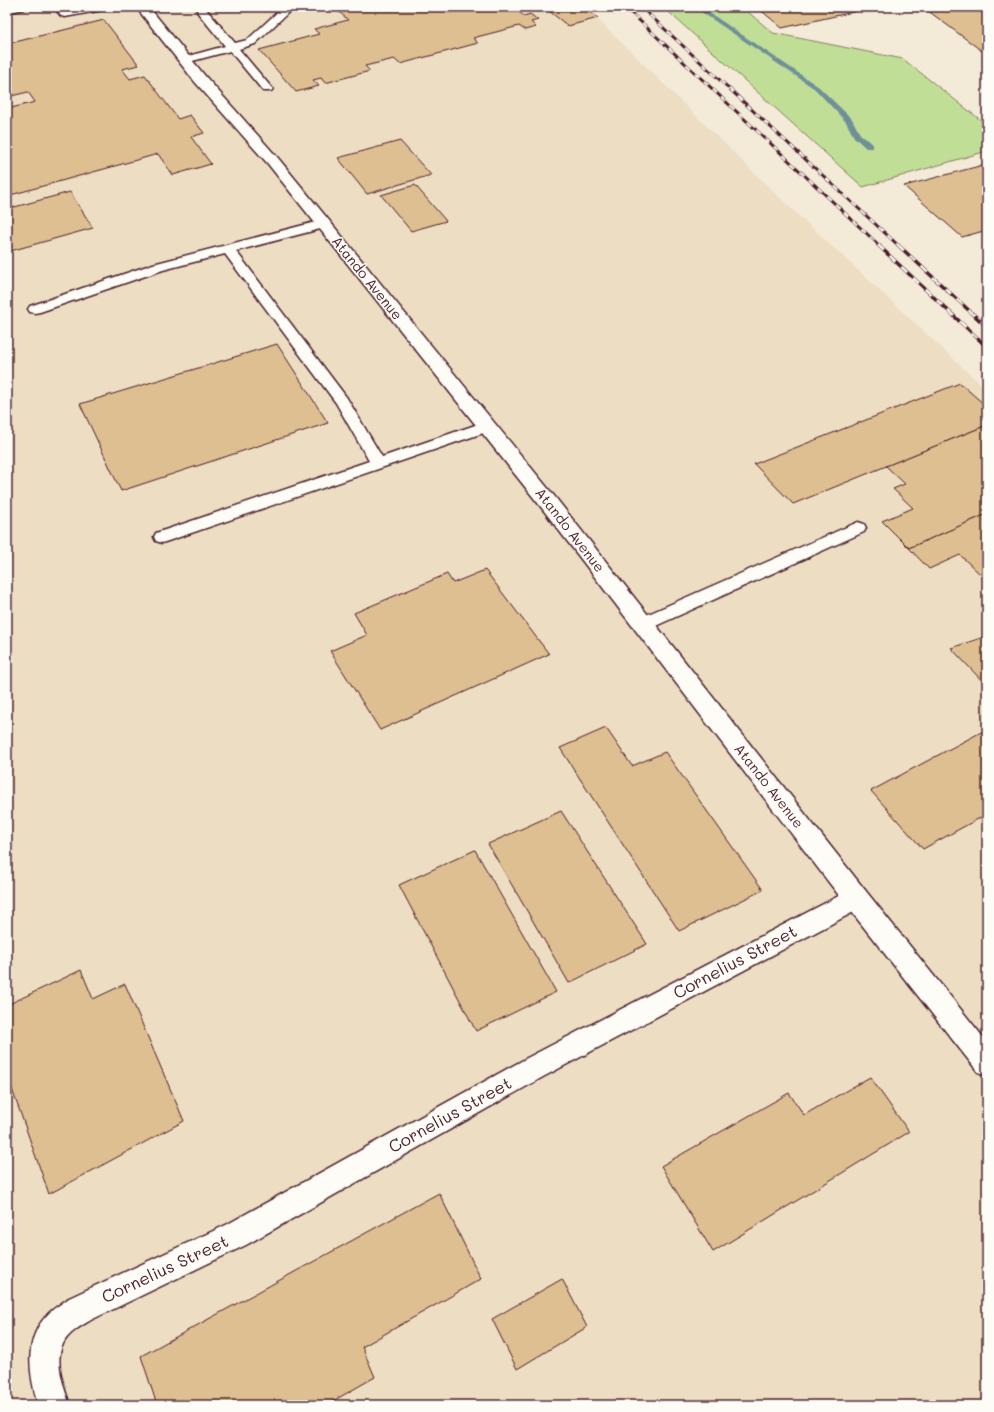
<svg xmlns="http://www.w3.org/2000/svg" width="994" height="1412" font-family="Mali,sans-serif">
<rect width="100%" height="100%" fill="#f4ead8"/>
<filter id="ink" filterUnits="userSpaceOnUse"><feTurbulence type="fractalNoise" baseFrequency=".025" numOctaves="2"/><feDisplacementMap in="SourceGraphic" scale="8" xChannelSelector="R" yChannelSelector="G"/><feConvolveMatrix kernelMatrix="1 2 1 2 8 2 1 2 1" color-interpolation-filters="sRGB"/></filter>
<g filter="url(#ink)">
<path fill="#edddc3" d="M7 7H585L783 201 987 390V1405H7Z"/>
<path fill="#c1de96" stroke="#867e60" d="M663 7H742L773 33 903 59 987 125V151L863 187Z"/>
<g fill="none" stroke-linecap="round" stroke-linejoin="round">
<path fill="#709098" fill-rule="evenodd" d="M694 7H701L819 87 852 119 860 134 872 144V148H866L854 137 846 122 815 89Z"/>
</g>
<g fill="#debf91" stroke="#4a1f2b">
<path d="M334 7H513L524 16 530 14 538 20 531 22 536 27 525 30 519 26 473 38 478 43 400 64 394 59 365 66 370 71 325 83 321 78 313 80 319 86 296 92 259 50 319 34 314 29 348 20Z"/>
<path d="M544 7H584L598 18 568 26Z"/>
<path d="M757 7H875L782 28Z"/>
<path d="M923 7H987V54H986Z"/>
<path d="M104 20 139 65 122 69 130 79 145 75 178 119 190 115 204 133 191 137 211 164 173 175 158 154 7 196V109L35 102 28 92 7 97V44Z"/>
<path d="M400 141 431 175 367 194 338 158Z"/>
<path d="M987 164V230L962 237 904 186Z"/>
<path d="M415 185 421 192 446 221 411 231 381 195Z"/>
<path d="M70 192 93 228 7 252V209Z"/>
<path d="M277 344 328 423 121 491 80 404Z"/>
<path d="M960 383 987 407V425L793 504 754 464Z"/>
<path d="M987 425V514L909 548 882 521 913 508 893 489 905 484 886 466Z"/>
<path d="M987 514V571L980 574 960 555 929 569 909 548Z"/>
<path d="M485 570 549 654 380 730 330 651 367 635 354 613 447 574 453 583Z"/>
<path d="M987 636V686L951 648Z"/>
<path d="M606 728 632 766 665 752 763 890 679 931 560 748Z"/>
<path d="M987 729V814L923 849 871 791Z"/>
<path d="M561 811 647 944 569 983 488 844Z"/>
<path d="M475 850 556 992 476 1031 399 885Z"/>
<path d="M81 970 93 999 125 984 184 1121 49 1194 7 1075V1005Z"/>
<path d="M870 1077 909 1132 713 1252 661 1166 789 1093 804 1115Z"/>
<path d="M439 1193 481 1279 362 1347 375 1377 326 1405H157L141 1356Z"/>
<path d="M562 1279 587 1327 517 1369 492 1319Z"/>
</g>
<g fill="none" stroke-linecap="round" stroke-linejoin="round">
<defs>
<g id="service">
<path d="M7 7H25L24 9 7 13Z"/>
<path d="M54 7H65L68 10 86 7H108L103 10 65 17 61 16Z"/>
<path d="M283 7H294L255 44 239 49 271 87 273 89 271 91H263L230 51 185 63 179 60 181 58 225 46 198 13 197 11 198 9H206L235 43 247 40Z"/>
<path d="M323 220 328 221 329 224 328 227 236 251 347 398 382 457 487 421 492 422 495 426 492 430 168 541 162 543 156 541 154 537 156 533 369 461 336 403 225 254 163 270 40 312 35 313 30 312 28 309 30 306 153 264Z"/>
<path d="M858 522 864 524 866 528 864 532 649 629 643 631 637 629 634 624 637 619Z"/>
</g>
<path id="minor" d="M856 887 865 890 868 898 865 906 543 1077 246 1245 91 1320C81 1326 68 1333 63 1344 54 1362 64 1388 70 1405H38C29 1374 23 1338 49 1313 55 1307 63 1303 69 1298L226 1225 525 1059Z"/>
<path id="secondary" d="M136 7H149L205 76 278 158 555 497 865 890 987 1042V1076L978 1072 847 906 541 507 268 164 195 82Z"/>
</defs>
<use href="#service" stroke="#4a1f2b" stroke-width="3"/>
<use href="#minor" stroke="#4a1f2b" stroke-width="3"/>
<use href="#secondary" stroke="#4a1f2b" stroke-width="3"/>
<use href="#service" fill="#fdfcf7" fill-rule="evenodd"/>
<use href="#minor" fill="#fdfcf7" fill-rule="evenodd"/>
<use href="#secondary" fill="#fdfcf7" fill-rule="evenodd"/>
<defs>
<g id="rail-far1">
<path d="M625 7 880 246"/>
<path d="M641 7 899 246"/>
</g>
<g id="rail">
<path d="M878 245 987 347"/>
<path d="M898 245 987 327"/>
</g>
</defs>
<use href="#rail-far1" stroke="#4a1f2b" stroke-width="3"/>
<use href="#rail" stroke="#4a1f2b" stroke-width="3.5"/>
<use href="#rail-far1" stroke="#fdfcf7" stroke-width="2" stroke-dasharray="6" stroke-linecap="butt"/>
<use href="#rail" stroke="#fdfcf7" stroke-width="2.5" stroke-dasharray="8" stroke-linecap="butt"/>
</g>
</g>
<g text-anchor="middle" stroke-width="3" stroke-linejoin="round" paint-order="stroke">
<g font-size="14" fill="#4a1f2b" stroke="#fdfcf7">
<text transform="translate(367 278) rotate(51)" y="5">Atando Avenue</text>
<text transform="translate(570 530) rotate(52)" y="5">Atando Avenue</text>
<text transform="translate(769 786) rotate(52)" y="5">Atando Avenue</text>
</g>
<g font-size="17" fill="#4a1f2b" stroke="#fdfcf7">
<text transform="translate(735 962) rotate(-28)" y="6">Cornelius Street</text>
<text transform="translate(450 1115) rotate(-29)" y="6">Cornelius Street</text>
<text transform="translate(165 1269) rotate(-25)" y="6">Cornelius Street</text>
</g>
</g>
<rect width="994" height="1412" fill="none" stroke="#fdfcf7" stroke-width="24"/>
<rect x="12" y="12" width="970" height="1388" fill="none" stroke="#4a1f2b" stroke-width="1.5" filter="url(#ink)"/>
</svg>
